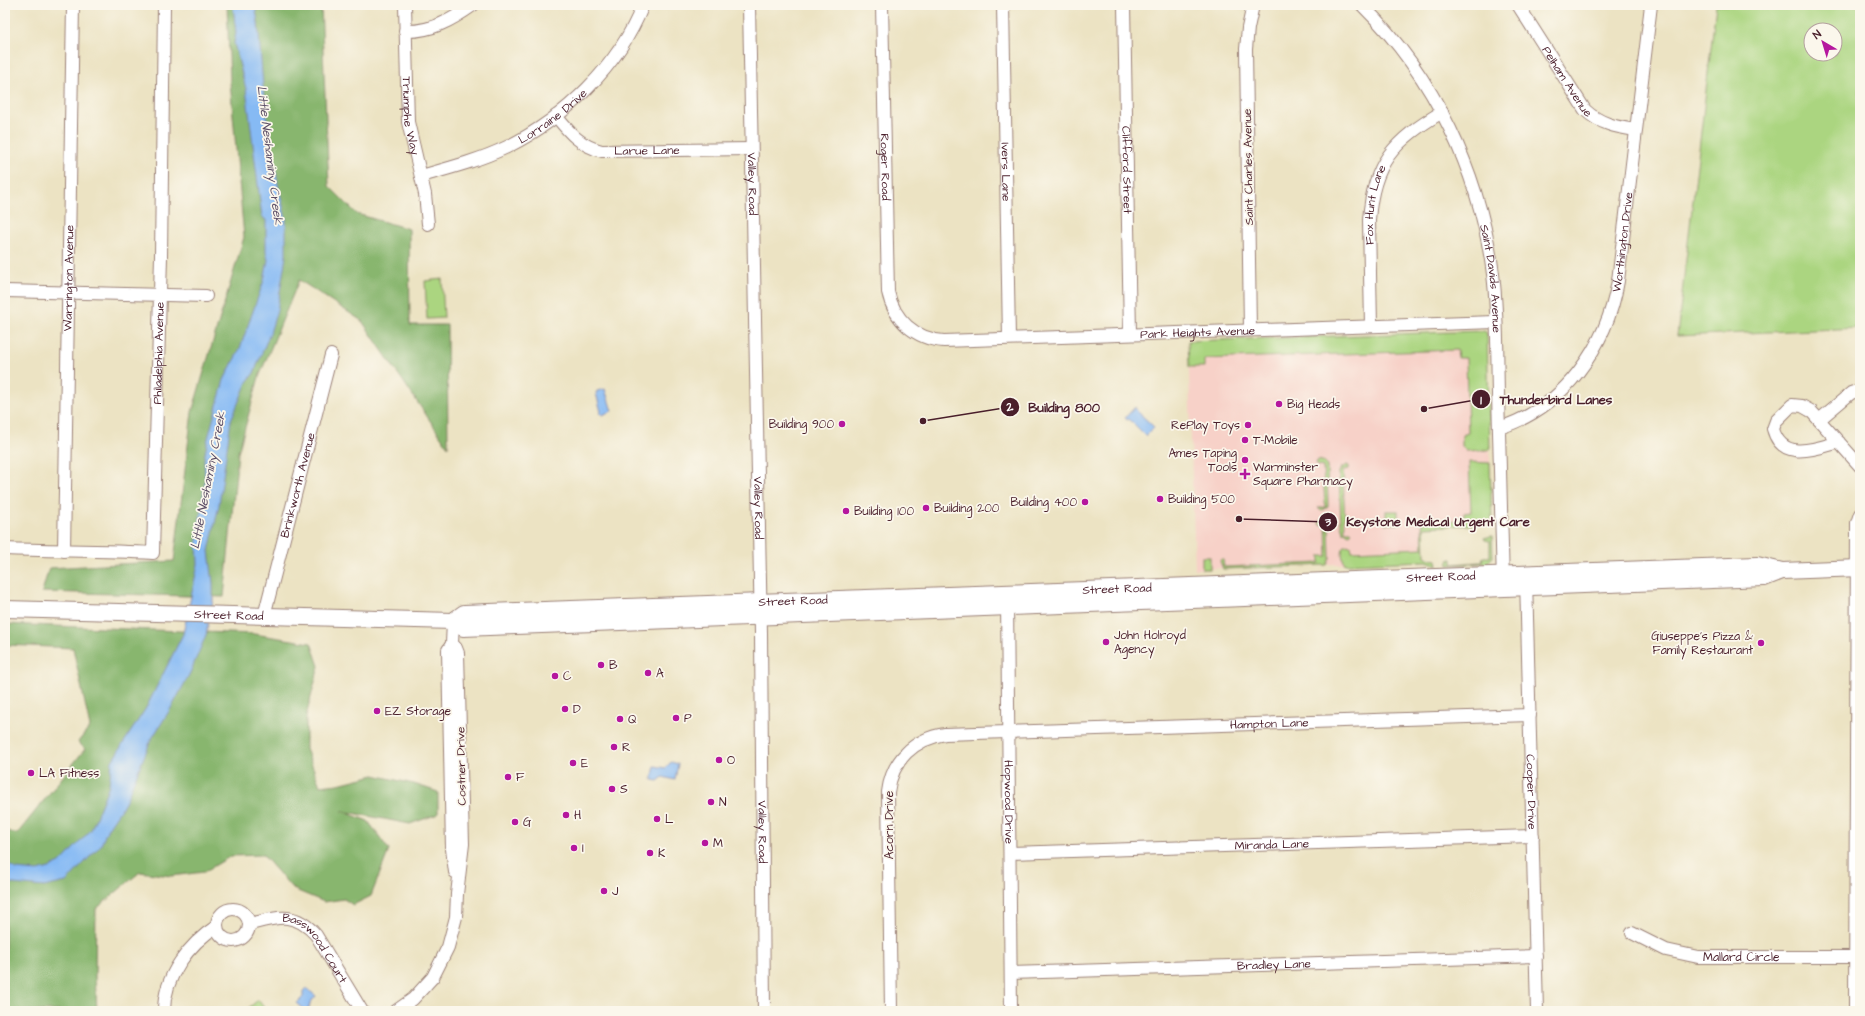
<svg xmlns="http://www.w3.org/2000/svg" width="1865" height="1016" font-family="'Architects Daughter',sans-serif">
<rect width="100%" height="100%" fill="#fbf7ec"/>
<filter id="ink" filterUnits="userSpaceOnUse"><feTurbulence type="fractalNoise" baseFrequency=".025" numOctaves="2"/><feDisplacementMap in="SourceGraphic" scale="8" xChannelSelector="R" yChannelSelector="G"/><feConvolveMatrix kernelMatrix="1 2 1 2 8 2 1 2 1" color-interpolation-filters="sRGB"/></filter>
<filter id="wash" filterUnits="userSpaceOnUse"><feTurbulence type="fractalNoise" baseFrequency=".012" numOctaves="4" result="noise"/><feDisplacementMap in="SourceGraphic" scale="16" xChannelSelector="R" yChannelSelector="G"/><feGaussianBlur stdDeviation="0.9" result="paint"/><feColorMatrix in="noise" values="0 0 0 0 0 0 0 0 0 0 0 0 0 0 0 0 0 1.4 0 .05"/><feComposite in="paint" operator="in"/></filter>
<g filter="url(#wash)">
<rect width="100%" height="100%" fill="#ece3c3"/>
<path fill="#f7d1c8" d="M1486 333 1492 524 1424 527 1425 561 1195 569 1188 341Z"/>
<g fill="#abd580" stroke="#7a7a56" fill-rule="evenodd">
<path d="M1716 5H1860V328L1677 336ZM1811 30H1835V54H1811Z"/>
<path d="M442 279 444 318 427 319 425 281Z"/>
<path d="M1484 331 1487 333 1490 449 1487 450 1466 451 1462 446V435L1468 433 1466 358H1458L1457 350 1204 359V367H1189L1188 341Z"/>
<path d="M1318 460 1325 462 1327 467 1328 506 1321 511 1318 508 1325 507 1323 467 1318 466 1316 463Z"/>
<path d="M1469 462 1490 463 1492 524 1424 527 1425 556 1430 559 1437 560 1438 565 1426 561 1345 564C1342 558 1340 549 1346 545L1351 546 1352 551 1423 548 1422 522 1464 520V513L1471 512Z"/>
<path d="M1347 465 1349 466V469L1343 470 1345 531H1351L1352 532 1350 534 1343 532 1341 525 1339 472 1341 468Z"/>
<rect x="1386" y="511" width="12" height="13"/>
<path d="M1320 521H1325L1329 526 1330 558 1327 565 1223 569 1220 561 1221 559 1223 560 1224 567 1320 563V556H1327L1326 525 1319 524Z"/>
<path d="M1492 536 1493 557 1487 563 1448 565 1450 559H1452V564L1482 562 1483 557H1490V541L1485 540 1484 538Z"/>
<rect x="1202" y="557" width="8" height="12"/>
<path d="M258 1000 267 1011H245Z"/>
</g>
<g fill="#88b66e" stroke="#696a4c">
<path d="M227 5H321L329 186 357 214 409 229 410 325H447L448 447 362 321 299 280 259 377 238 453 224 597 42 592 49 568 174 561 192 412 244 237 230 82Z"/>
<path d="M5 624 254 634 311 643 319 666 306 716V749L320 786 338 784 374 775 414 784 438 792V814L410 824 342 811 368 821 389 850 371 896 353 905 344 899 324 902 293 889 263 855 231 856 204 872 171 876 140 872 96 909 95 977 97 1011H5V830L17 834 85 749 78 742 90 727 73 648 5 645Z"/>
</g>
<g fill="#86baf4" stroke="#686c90">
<path d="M233 5H255L258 22 264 99 278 184 286 219V256L277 310 270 333 254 373 247 382 231 420 219 505 209 551 213 583V601L206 635 190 673 173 705 151 740 125 803 108 828 101 845 66 882 44 887 13 884 5 881V863L16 869 38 871 49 868 60 863 91 830 109 785 112 761 146 708 183 634 198 564 197 541 205 481 204 459 208 438 224 380 240 348 264 280 268 260 266 252V220L262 217 246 89 234 43 236 33Z"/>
<path d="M605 389 612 411 602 415 600 413 601 412 596 393 597 391Z"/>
<path d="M1135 407 1137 411 1154 427 1146 436 1129 419 1127 420 1125 418Z"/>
<path d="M671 762 678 764 675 780 663 777 658 781 652 780 655 766 666 768Z"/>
<path d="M306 988 316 996 310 1003 309 1008 305 1010 297 1003 303 997V991Z"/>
</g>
</g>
<g filter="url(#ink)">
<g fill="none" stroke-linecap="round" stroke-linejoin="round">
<defs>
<g id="minor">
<path id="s1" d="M405 5 408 122 425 194 428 224"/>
<path id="s2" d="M749 5 761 633 764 1011"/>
<path id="s3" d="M882 5 888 292C894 320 915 339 944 341L1495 322"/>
<path id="s4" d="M1003 5 1009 338"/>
<path id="s5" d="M1124 5 1130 334"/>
<path id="s6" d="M1362 5C1435 77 1480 173 1493 274 1498 314 1497 355 1498 394 1500 457 1501 520 1503 583"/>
<path id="s7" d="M1518 5 1585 110C1600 124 1616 127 1636 130"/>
<path d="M405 31C431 32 452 20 473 5"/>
<path id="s8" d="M556 116C569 132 580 146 602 151L751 149"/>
<path id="s9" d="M421 176C450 168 480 160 507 147 565 118 619 66 643 5"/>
<path d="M5 291 206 296"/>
<path id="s10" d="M1371 326 1369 220C1373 162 1394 141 1442 112"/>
<path d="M1250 330 1246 49 1248 28 1253 5"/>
<path d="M1819 420 1851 393 1860 390"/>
<path id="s11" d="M1499 428C1564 408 1607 346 1618 281L1651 5"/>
<path d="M1839 442C1815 449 1782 462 1773 429L1776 421 1792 405 1802 406 1811 411 1860 466"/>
<path id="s12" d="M5 549C54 551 104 550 153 553L161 256 164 5"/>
<path id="s13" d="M64 551 73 5"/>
<path id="s14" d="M1526 578 1537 1011"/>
<path id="s15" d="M1007 600 1011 1011"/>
<path id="s16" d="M264 616 331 355"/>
<path d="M453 621 452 644 448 650 452 849 455 872"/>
<path id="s17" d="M1010 853 1533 836"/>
<circle cx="233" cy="925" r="16"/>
<path id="s18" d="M250 924C278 917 295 911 316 935L362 1011"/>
<path id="s19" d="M1632 933 1666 950 1698 957H1860"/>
<path id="s20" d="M1011 973 1536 956"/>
<path d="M164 1011C164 976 189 944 217 926"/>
<path d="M396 1011 413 999 433 977 448 947 456 917 457 894 463 844 458 653 456 648 452 644"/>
<path id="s21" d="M891 1011 888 792C892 760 914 739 945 734L1530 715"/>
<path d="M1855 1011 1857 523 1860 514"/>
</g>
<g id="major">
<path id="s22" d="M5 609C154 612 303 618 453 621L463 628 1764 578 1782 571"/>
<path id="s23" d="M453 621 464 613 1757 565 1782 571 1860 568"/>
</g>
</defs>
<use href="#minor" stroke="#9b8177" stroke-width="14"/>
<use href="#major" stroke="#9b8177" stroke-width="18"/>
<use href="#minor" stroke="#fff" stroke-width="12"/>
<use href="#major" stroke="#fff" stroke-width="16"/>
</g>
</g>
<g fill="#b5179e" stroke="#fbf7ec" stroke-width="1.5">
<circle cx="1279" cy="404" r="4"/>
<circle cx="842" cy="424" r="4"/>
<circle cx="1248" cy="425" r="4"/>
<circle cx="1245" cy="440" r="4"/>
<circle cx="1245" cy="460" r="4"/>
<path d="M1243 468h4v4h4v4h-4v4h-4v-4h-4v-4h4z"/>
<circle cx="1160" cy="499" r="4"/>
<circle cx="1085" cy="502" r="4"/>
<circle cx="926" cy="508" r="4"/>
<circle cx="846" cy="511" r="4"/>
<circle cx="1106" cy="642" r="4"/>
<circle cx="1761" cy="643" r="4"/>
<circle cx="601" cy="665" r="4"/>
<circle cx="648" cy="673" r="4"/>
<circle cx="555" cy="676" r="4"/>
<circle cx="565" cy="709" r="4"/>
<circle cx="377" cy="711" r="4"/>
<circle cx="676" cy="718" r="4"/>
<circle cx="620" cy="719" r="4"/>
<circle cx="614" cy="747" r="4"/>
<circle cx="719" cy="760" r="4"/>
<circle cx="573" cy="763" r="4"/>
<circle cx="31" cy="773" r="4"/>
<circle cx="508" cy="777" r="4"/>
<circle cx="612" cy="789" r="4"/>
<circle cx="711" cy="802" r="4"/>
<circle cx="566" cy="815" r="4"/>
<circle cx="657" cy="819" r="4"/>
<circle cx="515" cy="822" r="4"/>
<circle cx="705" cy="843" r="4"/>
<circle cx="574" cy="848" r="4"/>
<circle cx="650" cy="853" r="4"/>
<circle cx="604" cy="891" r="4"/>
</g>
<g text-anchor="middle" stroke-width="3.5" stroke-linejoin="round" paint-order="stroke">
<g font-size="12" fill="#4a1f2b" stroke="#fbf7ec">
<text dy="4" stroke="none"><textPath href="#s7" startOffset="91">Pelham Avenue</textPath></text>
<text dy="4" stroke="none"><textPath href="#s1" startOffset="111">Triumphe Way</textPath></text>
<text dy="4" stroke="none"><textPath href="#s9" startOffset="146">Lorraine Drive</textPath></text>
<text dy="4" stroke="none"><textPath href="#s8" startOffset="104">Larue Lane</textPath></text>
<text dy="4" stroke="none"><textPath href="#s3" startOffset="162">Roger Road</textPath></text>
<text transform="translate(1248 167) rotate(-91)" y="4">Saint Charles Avenue</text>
<text dy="4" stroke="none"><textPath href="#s5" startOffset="165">Clifford Street</textPath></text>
<text dy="4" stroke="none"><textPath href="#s4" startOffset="167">Ivers Lane</textPath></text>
<text dy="4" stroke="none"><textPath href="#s2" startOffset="179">Valley Road</textPath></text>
<text dy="4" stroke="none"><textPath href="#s10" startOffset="122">Fox Hunt Lane</textPath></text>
<text dy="4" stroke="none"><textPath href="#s11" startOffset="238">Worthington Drive</textPath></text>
<text dy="4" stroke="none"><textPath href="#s13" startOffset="273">Warrington Avenue</textPath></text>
<text dy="4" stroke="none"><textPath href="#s6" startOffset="309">Saint Davids Avenue</textPath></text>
<text dy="4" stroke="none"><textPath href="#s3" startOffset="621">Park Heights Avenue</textPath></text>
<text dy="4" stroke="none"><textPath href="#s12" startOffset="348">Philadelphia Avenue</textPath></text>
<text dy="4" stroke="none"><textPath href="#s16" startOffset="135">Brinkworth Avenue</textPath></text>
<text dy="4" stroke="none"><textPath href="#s2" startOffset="503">Valley Road</textPath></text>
<text dy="4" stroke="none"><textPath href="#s23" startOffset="991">Street Road</textPath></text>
<text dy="4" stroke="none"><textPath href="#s23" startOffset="667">Street Road</textPath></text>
<text dy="4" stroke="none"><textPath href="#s23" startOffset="343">Street Road</textPath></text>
<text dy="4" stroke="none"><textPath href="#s22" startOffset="224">Street Road</textPath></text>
<text dy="4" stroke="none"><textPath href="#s21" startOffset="631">Hampton Lane</textPath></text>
<text transform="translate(461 766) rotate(-91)" y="4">Costner Drive</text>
<text dy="4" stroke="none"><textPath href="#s14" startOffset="214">Cooper Drive</textPath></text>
<text dy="4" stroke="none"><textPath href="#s15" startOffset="202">Hopwood Drive</textPath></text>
<text transform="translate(889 825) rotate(-90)" y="4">Acorn Drive</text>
<text dy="4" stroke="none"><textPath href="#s2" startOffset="827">Valley Road</textPath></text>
<text dy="4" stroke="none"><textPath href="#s17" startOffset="262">Miranda Lane</textPath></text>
<text dy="4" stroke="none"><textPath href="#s18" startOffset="80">Basswood Court</textPath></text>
<text dy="4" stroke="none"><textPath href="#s19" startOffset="114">Mallard Circle</textPath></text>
<text dy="4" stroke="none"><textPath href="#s20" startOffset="263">Bradley Lane</textPath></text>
</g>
<g font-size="12" fill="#4a1f2b" stroke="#fbf7ec" text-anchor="start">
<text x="1287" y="408">Big Heads</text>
<text x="834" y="428" text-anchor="end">Building 900</text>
<text x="1240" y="429" text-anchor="end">RePlay Toys</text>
<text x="1253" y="444">T-Mobile</text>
<text x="1237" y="457" text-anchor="end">Ames Taping<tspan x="1237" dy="14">Tools</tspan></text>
<text x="1253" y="471">Warminster<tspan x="1253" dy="14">Square Pharmacy</tspan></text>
<text x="1168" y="503">Building 500</text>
<text x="1077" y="506" text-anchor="end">Building 400</text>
<text x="934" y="512">Building 200</text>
<text x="854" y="515">Building 100</text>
<text x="1114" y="639">John Holroyd<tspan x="1114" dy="14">Agency</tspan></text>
<text x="1753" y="640" text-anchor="end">Giuseppe's Pizza &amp;<tspan x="1753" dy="14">Family Restaurant</tspan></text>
<text x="609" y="669">B</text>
<text x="656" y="677">A</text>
<text x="563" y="680">C</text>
<text x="573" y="713">D</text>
<text x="385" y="715">EZ Storage</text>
<text x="684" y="722">P</text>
<text x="628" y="723">Q</text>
<text x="622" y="751">R</text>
<text x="727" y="764">O</text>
<text x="581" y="767">E</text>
<text x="39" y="777">LA Fitness</text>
<text x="516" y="781">F</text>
<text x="620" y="793">S</text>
<text x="719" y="806">N</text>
<text x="574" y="819">H</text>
<text x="665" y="823">L</text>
<text x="523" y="826">G</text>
<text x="713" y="847">M</text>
<text x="582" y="852">I</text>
<text x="658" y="857">K</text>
<text x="612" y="895">J</text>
</g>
<g font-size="13" font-style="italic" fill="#5c4e67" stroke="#fbf7ec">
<text transform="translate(271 155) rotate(83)" y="5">Little Neshaminy Creek</text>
<text transform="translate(207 480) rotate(-79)" y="5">Little Neshaminy Creek</text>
</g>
</g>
<path fill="none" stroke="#4a1f2b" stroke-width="1.5" d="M1424 409L1481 399M923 421L1010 407M1239 519L1328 522"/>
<g fill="#4a1f2b" stroke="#fbf7ec" stroke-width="1.5">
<circle cx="1424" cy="409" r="4"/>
<circle cx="923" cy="421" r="4"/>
<circle cx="1239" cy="519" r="4"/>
<circle cx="1481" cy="399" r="10"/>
<circle cx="1010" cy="407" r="10"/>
<circle cx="1328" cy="522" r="10"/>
</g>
<g font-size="12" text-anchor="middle" font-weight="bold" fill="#fff">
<text x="1481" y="404">1</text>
<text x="1010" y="411">2</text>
<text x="1328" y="526">3</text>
</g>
<g font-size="13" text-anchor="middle" font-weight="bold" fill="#4a1f2b" stroke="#fbf7ec" stroke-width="3.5" stroke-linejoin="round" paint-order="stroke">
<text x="1556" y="404">Thunderbird Lanes</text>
<text x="1064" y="412">Building 800</text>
<text x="1438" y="526">Keystone Medical Urgent Care</text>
</g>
<rect width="1865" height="1016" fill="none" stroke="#fbf7ec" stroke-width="20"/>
<g transform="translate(1823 42) rotate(322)"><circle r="19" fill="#fbf7ec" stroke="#b4a19f"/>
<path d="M0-3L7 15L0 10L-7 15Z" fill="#b5179e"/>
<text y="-6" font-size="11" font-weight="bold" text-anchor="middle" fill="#4a1f2b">N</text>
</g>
</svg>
